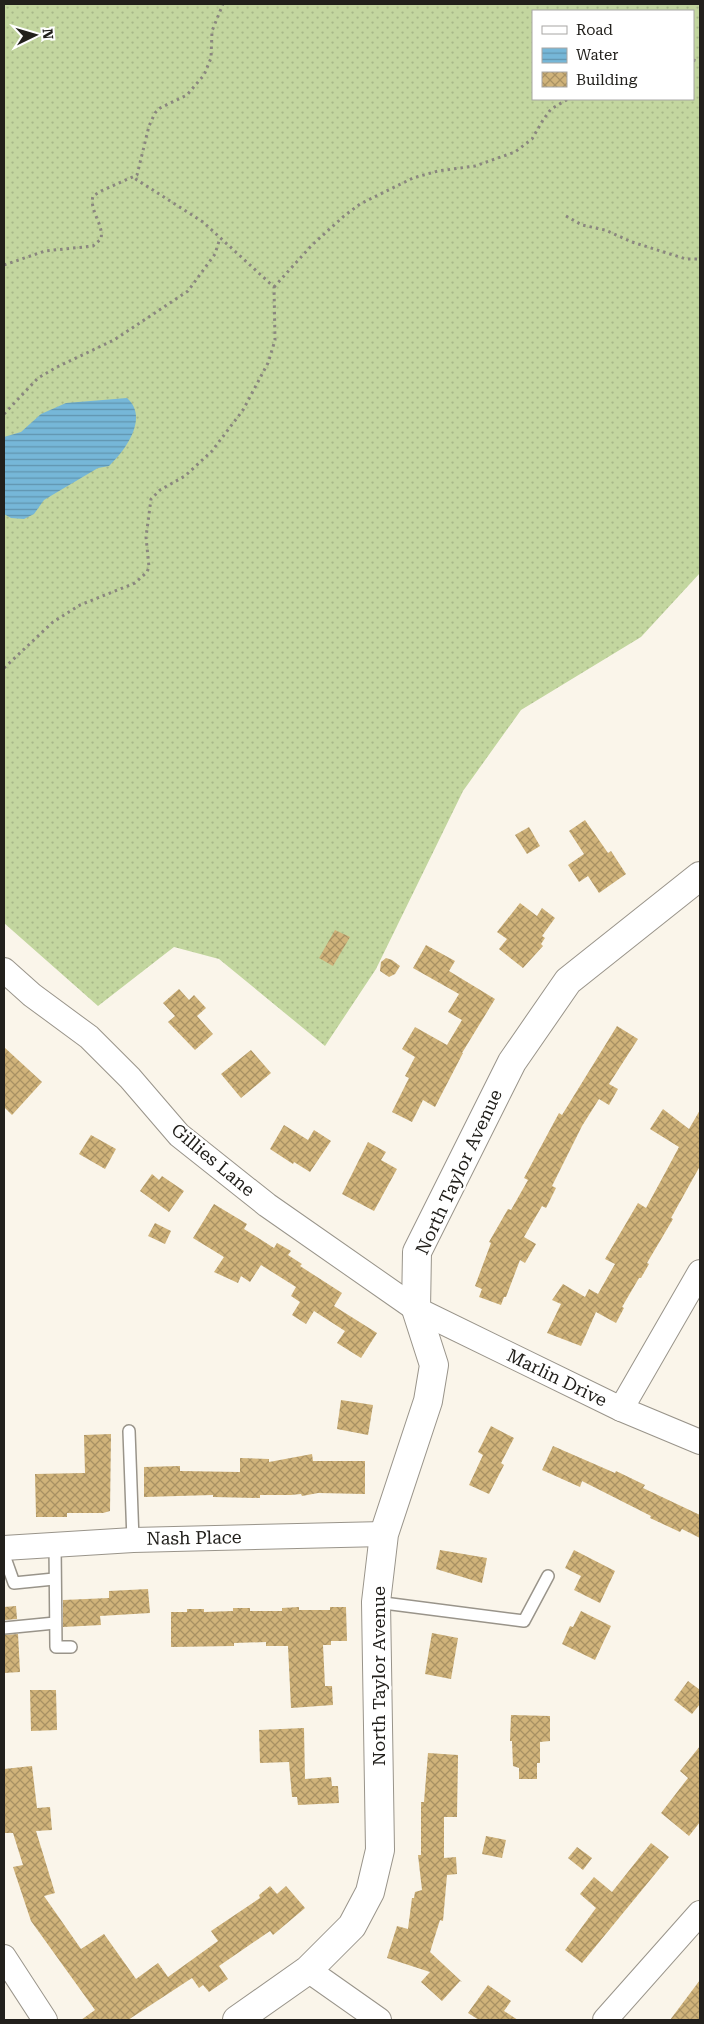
<svg xmlns="http://www.w3.org/2000/svg" width="704" height="2024" font-family="'Roboto Serif',serif">
<defs>
<pattern id="grass-dots" width="8" height="8" patternUnits="userSpaceOnUse" patternTransform="scale(1.25)"><rect width="8" height="8" fill="#c3d69f"/><path d="M2 2h.1M6 6h.1" fill="none" stroke="#a7b788" stroke-width="1.8" stroke-linecap="round"/></pattern>
<pattern id="water-rules" width="6" height="5" patternUnits="userSpaceOnUse" patternTransform="scale(1.25)"><rect width="6" height="5" fill="#76b7d8"/><path d="M0 2.5h6" fill="none" stroke="#6094ae"/></pattern>
<pattern id="building-cross-hatch" width="8" height="8" patternUnits="userSpaceOnUse" patternTransform="scale(1.25)"><rect width="8" height="8" fill="#d0b37a"/><path d="M0 0l8 8M0 8l8-8" fill="none" stroke="#a89163"/></pattern>
</defs>
<rect width="100%" height="100%" fill="#faf5ea"/>
<path fill="url(#grass-dots)" fill-rule="evenodd" d="M4 4H700V573L641 637 521 710 463 791 376 969 325 1046 219 959 174 947 98 1006 4 923ZM533 11H693V99H533Z"/>
<path fill="url(#water-rules)" d="M127 398C149 417 126 450 109 466L98 468 54 494 44 500 34 514 24 519 11 518 4 514V437L21 432 41 414 66 403Z"/>
<g fill="url(#building-cross-hatch)">
<path d="M585 820 608 853 611 851 626 874 599 893 588 876 579 882 568 865 584 854 569 831Z"/>
<path d="M529 827 540 846 527 854 515 835Z"/>
<path d="M520 903 537 916 542 908 555 918 542 936 545 938 541 944 543 946 523 968 499 949 507 939 497 932Z"/>
<path d="M335 930 350 937 333 966 319 958Z"/>
<path d="M426 945 455 961 449 971 495 999 462 1053H463L435 1107 423 1100 412 1122 392 1112 409 1078 405 1076 415 1057 402 1049 415 1027 447 1045 462 1020 448 1012 459 994 413 968Z"/>
<path d="M386 958 392 960 400 966 395 974 389 977 380 971 381 962Z"/>
<path d="M179 989 189 1000 194 995 206 1008 197 1016 213 1034 195 1050 168 1022 175 1016 163 1003Z"/>
<path d="M617 1026 638 1039 609 1084 618 1089 609 1105 599 1099 582 1126 552 1186 556 1188 546 1208 542 1206 524 1237 536 1244 525 1263 520 1260 506 1297H504L501 1305 479 1297 482 1289 475 1286 491 1243 489 1242 508 1209 511 1210 528 1180 524 1178 559 1113 562 1115Z"/>
<path d="M4 1047 42 1082 12 1115 4 1107Z"/>
<path d="M251 1050 271 1073 241 1098 221 1074Z"/>
<path d="M663 1109 689 1129 700 1110V1166L671 1218 673 1219 647 1263 649 1264 641 1278H639L622 1307 624 1308 616 1323 596 1312 581 1346 547 1333 561 1304 552 1300 563 1284 585 1297 589 1289 598 1294 615 1264 605 1259 638 1203 646 1208 664 1175 679 1147 650 1129Z"/>
<path d="M284 1125 308 1140 314 1130 331 1141 310 1172 294 1162 293 1164 270 1149Z"/>
<path d="M91 1135 116 1149 105 1169 79 1154Z"/>
<path d="M368 1142 386 1152 381 1160 397 1169 374 1211 342 1194Z"/>
<path d="M152 1174 159 1180 162 1176 184 1191 169 1212 140 1191Z"/>
<path d="M214 1204 247 1224 244 1229 274 1248 277 1243 291 1251 288 1255 302 1264 300 1266 342 1293 334 1306 377 1333 361 1358 337 1343 345 1331 314 1311 306 1324 292 1315 300 1302 291 1296 296 1287 261 1265 250 1282 241 1276 238 1283 214 1272 224 1257 193 1238Z"/>
<path d="M155 1223 171 1231 165 1244 148 1236Z"/>
<path d="M341 1400 373 1405 368 1435 337 1429Z"/>
<path d="M491 1426 514 1438 501 1463 504 1465 489 1494 469 1485 483 1455 478 1452Z"/>
<path d="M111 1434 110 1511 103 1513H67V1517H36L35 1474 85 1473 84 1435Z"/>
<path d="M553 1446 615 1473 616 1471 645 1485 643 1488 700 1515V1538L682 1529 680 1532 650 1518 651 1516 582 1481 580 1487 542 1470Z"/>
<path d="M312 1454 313 1461H365V1494L318 1493 302 1496 301 1494 291 1495H260V1498L213 1497V1495L144 1497V1467L180 1466V1471L240 1472V1458L269 1459V1462Z"/>
<path d="M440 1550 487 1558 482 1583 436 1569Z"/>
<path d="M574 1550 615 1571 600 1603 574 1590 581 1576 565 1568Z"/>
<path d="M148 1589 150 1613 100 1616 101 1625 63 1627V1600L109 1598V1591Z"/>
<path d="M16 1606 17 1619 4 1620V1607Z"/>
<path d="M299 1607V1610H330V1607H346L347 1641H331V1645H323L325 1686H332L333 1705 291 1708 288 1646H266V1642L234 1643V1646L171 1647V1612H187V1609H204V1612L233 1611V1608H250V1611H282V1608Z"/>
<path d="M581 1611 611 1626 595 1660 562 1644 570 1626 573 1627Z"/>
<path d="M432 1633 458 1638 451 1679 425 1674Z"/>
<path d="M18 1634 20 1672 4 1673V1635Z"/>
<path d="M688 1681 700 1690V1704L692 1714 674 1700Z"/>
<path d="M30 1690H56L57 1730 31 1731Z"/>
<path d="M511 1715 550 1716V1741L540 1742V1763H537V1779H519V1768L513 1766 512 1741H510Z"/>
<path d="M304 1728 305 1779 331 1777 332 1786H338L339 1803 298 1805 297 1797H292L289 1762 260 1763 259 1730Z"/>
<path d="M700 1746V1822L689 1836 661 1813 688 1778 680 1771Z"/>
<path d="M428 1753 458 1755 457 1817H444V1858L456 1857 457 1874 447 1875 443 1921 440 1920 430 1952 462 1982 460 1981 442 2001 421 1982 430 1972 387 1958 397 1926 408 1929 412 1898H414L415 1892 422 1890 418 1855H421V1802H424Z"/>
<path d="M32 1766 37 1808 50 1807 52 1830 36 1831 55 1893 44 1896 81 1949 104 1934 136 1979 158 1963 168 1977 218 1941 211 1931 260 1898 259 1895 270 1886 277 1894 286 1886 305 1908 273 1935 270 1931 219 1966 228 1979 209 1992 203 1985 199 1988 192 1978 128 2020H81L95 2010 31 1921 13 1867 23 1865 13 1833H4V1769Z"/>
<path d="M486 1836 506 1840 502 1858 482 1854Z"/>
<path d="M651 1843 669 1857 582 1963 565 1950 596 1908 580 1894 594 1877 612 1892Z"/>
<path d="M577 1847 592 1858 583 1870 568 1858Z"/>
<path d="M700 1980V2020H670Z"/>
<path d="M488 1985 511 2001 504 2011 518 2020H479L468 2013Z"/>
</g>
<g fill="none" stroke-linecap="round" stroke-linejoin="round">
<defs>
<g id="service">
<path d="M129 1431 133 1540"/>
<path d="M55 1544 56 1647H71"/>
<path d="M4 1555 14 1583 54 1579"/>
<path d="M376 1602 524 1621 548 1576"/>
<path d="M4 1628 55 1623"/>
</g>
<g id="minor">
<path d="M4 970 32 995 89 1037 130 1078 179 1135 267 1205 416 1309 621 1409 700 1442"/>
<path d="M621 1409 700 1272"/>
<path d="M4 1548 133 1540 384 1534"/>
<path d="M4 1957 45 2020"/>
<path d="M308 1970 379 2020"/>
<path d="M605 2020 700 1913"/>
</g>
<path id="tertiary" d="M237 2020 308 1970 352 1926 370 1892 380 1850 376 1602 384 1534 428 1401 434 1365 416 1309 417 1252 512 1062 568 981 700 876"/>
</defs>
<use href="#service" stroke="#99948a" stroke-width="14"/>
<use href="#minor" stroke="#99948a" stroke-width="26"/>
<use href="#tertiary" stroke="#99948a" stroke-width="30"/>
<g stroke="#8a867f" stroke-width="3" stroke-dasharray="2.5 4" stroke-linecap="butt">
<path d="M693 60 700 62"/>
<path d="M566 216 582 225 605 230 632 242 686 259H700"/>
<path d="M4 265 45 251 93 246 101 239C104 224 89 211 93 196L101 191 137 175 149 126 155 113 160 108 187 95 204 75 211 58 212 31 223 4"/>
<path d="M274 287 312 245 344 216 360 204 413 178 438 171 475 166 515 152 532 139 543 120 551 109 568 99"/>
<path d="M4 414 38 378 57 367 114 340 188 291 215 254 220 238"/>
<path d="M4 668 53 622 80 605 135 583 147 572 149 567 146 537 151 499 160 490 185 476 212 451 243 410 268 363 272 350 275 340 274 287 203 222 134 178"/>
</g>
<use href="#service" stroke="#fff" stroke-width="11"/>
<use href="#minor" stroke="#fff" stroke-width="24"/>
<use href="#tertiary" stroke="#fff" stroke-width="28"/>
</g>
<g text-anchor="middle" stroke-width="5" stroke-linejoin="round" paint-order="stroke">
<g font-size="18" fill="#22201c" stroke="#fff">
<text transform="translate(213 1160) rotate(40)" y="6">Gillies Lane</text>
<text transform="translate(459 1172) rotate(-65)" y="6">North Taylor Avenue</text>
<text transform="translate(557 1378) rotate(26)" y="6">Marlin Drive</text>
<text transform="translate(194 1538) rotate(-1)" y="6">Nash Place</text>
<text transform="translate(379 1676) rotate(-90)" y="6">North Taylor Avenue</text>
</g>
</g>
<rect width="704" height="2024" fill="none" stroke="#22201c" stroke-width="10"/>
<rect x="532" y="10" width="162" height="90" fill="#ffffff" stroke="#a7a6a4"/>
<rect x="542" y="26" width="25" height="8" fill="#ffffff" stroke="#a7a6a4"/>
<text x="576" y="35" font-size="15" fill="#22201c">Road</text>
<rect x="542" y="48" width="25" height="15" fill="url(#water-rules)" stroke="#a7a6a4"/>
<text x="576" y="60" font-size="15" fill="#22201c">Water</text>
<rect x="542" y="72" width="25" height="15" fill="url(#building-cross-hatch)" stroke="#a7a6a4"/>
<text x="576" y="85" font-size="15" fill="#22201c">Building</text>
<g transform="translate(35 35) rotate(85)" stroke="#ffffff" stroke-width="4" paint-order="stroke">
<path d="M0-4L9 19L0 12L-9 19Z" fill="#22201c"/>
<text y="-8" font-size="14" font-weight="bold" text-anchor="middle" fill="#22201c">N</text>
</g>
</svg>
